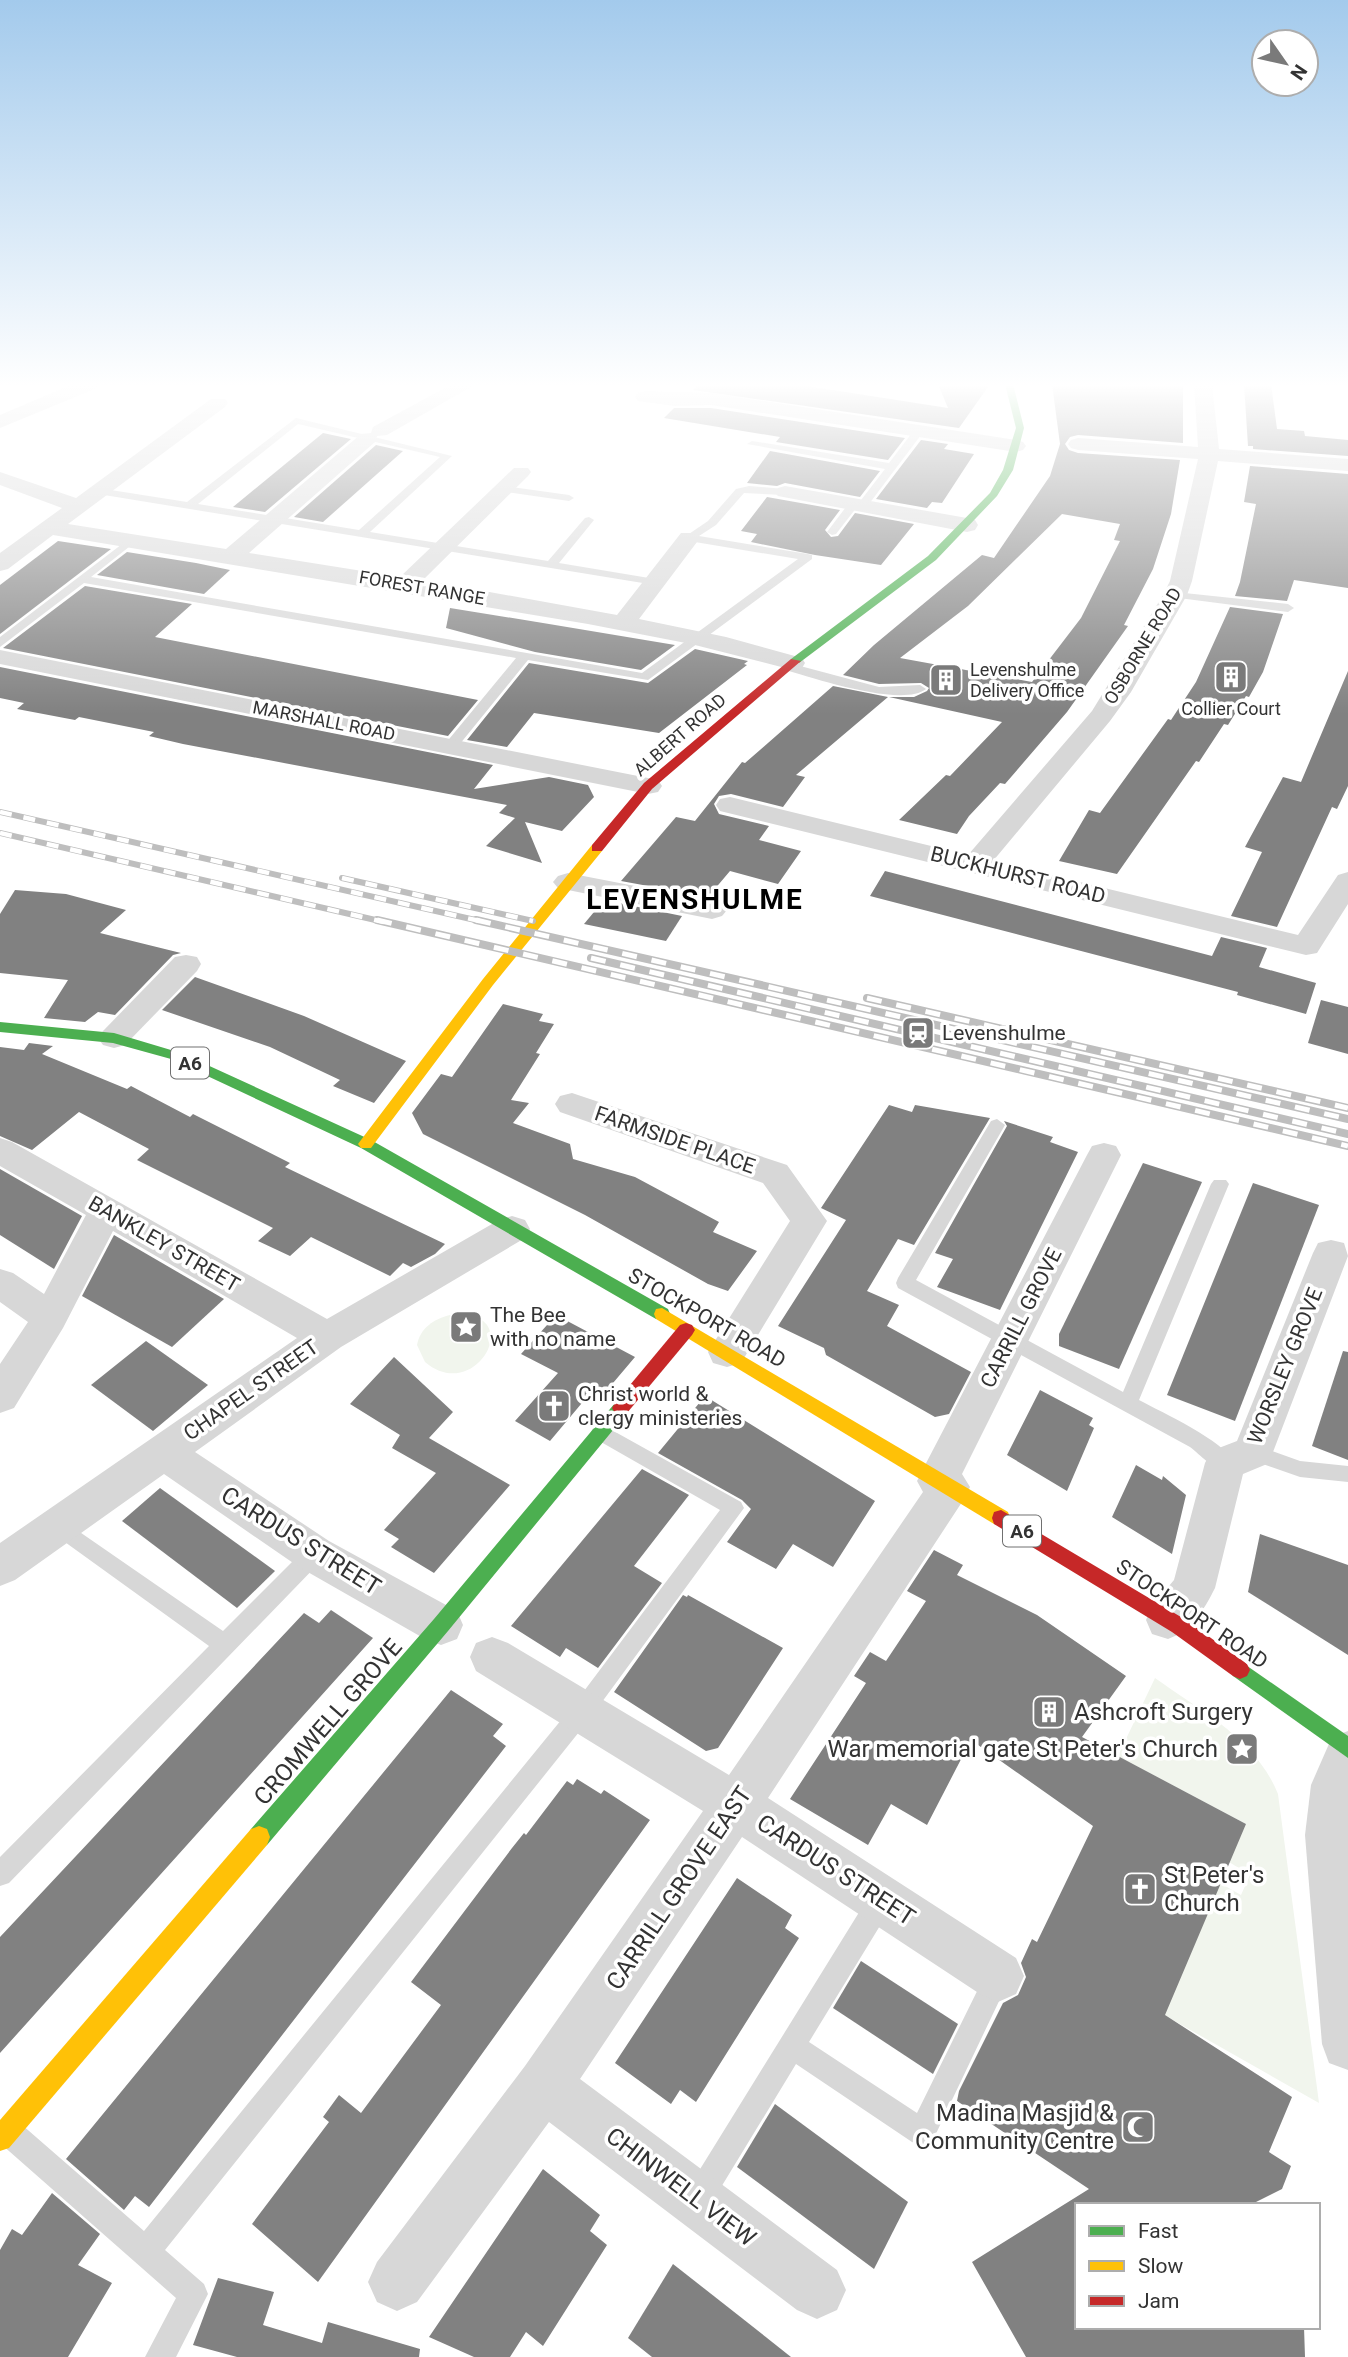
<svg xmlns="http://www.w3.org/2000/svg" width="1348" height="2357" font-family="Roboto,sans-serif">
<rect width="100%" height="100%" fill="#fff"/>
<g fill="#f1f5ed">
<path d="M450 1315C530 1307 476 1406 425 1362L417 1345C420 1328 434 1319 450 1315Z"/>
<path d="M1155 1678C1201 1711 1256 1739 1278 1794L1319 2103 1164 2015 1220 1883 1241 1895 1250 1875 1229 1862 1246 1824 1123 1759 1116 1760Z"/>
</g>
<g fill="#818181" fill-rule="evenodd">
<path d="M699 384H794L948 408 938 384H990L959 428 693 390Z"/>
<path d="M1052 384H1183V443L1078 435 1070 437 1065 444 1069 450 1078 453 1180 460 1171 514 1153 569 1124 625 1128 626 1067 712 1005 784 1000 783 969 816 957 834 899 820 946 775 950 776 1002 722 889 697H914L927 691 929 688 921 683 879 684 843 675 874 645 982 555 994 558 1050 476 1060 444ZM1062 514 1120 524 1114 540 1120 541 1081 618 1032 682 900 658 968 606Z"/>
<path d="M1244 384H1271L1277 429 1304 431 1305 436 1348 440V456L1253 449V446H1248Z"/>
<path d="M674 408H711L905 438 888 460 776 442 780 437 664 418Z"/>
<path d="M323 433 351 439 265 512 233 507Z"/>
<path d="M921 440 948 444 944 449 974 454 942 503 932 502 927 508 876 499Z"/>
<path d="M376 445 403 451 323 522 294 517Z"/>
<path d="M770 451 880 471 860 497 785 483 777 486 747 483Z"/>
<path d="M1250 466 1348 474V588L1294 580 1287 601 1235 596 1240 582 1256 504 1244 502Z"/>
<path d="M767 497 840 510 825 530 831 537 838 536 855 513 914 524 881 565 815 555 751 542 757 534 741 531Z"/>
<path d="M58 541 111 549 0 634V585Z"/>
<path d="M127 552 196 563 230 570 204 594 97 575Z"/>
<path d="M85 586 192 604 155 637 478 700 448 736 3 648Z"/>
<path d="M1230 607 1283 614 1263 672 1249 697 1246 696 1228 725 1224 724 1199 762 1196 761 1117 874 1059 861 1089 810 1100 813 1168 719 1171 720 1196 682Z"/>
<path d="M450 608 549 624 675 645 641 670 535 652 446 628Z"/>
<path d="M695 649 748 661 744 664 747 665 659 733 534 713 507 747 467 740 529 663 648 683Z"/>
<path d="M0 667 493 765 474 789 549 777 588 785 594 797 562 831 525 822 542 863 486 846 515 818 499 813 507 805 183 744 149 736 154 732 79 717 75 720 17 709 24 703 0 698Z"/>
<path d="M1348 671V786L1337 809 1332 807 1277 927 1231 916 1262 852 1245 847 1283 777 1301 782Z"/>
<path d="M833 686 888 697 796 775 805 777 783 807 731 794 719 796 714 804 719 814 769 826 759 840 801 851 778 884 730 871 708 897 621 881 676 817 695 821 742 762 745 763Z"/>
<path d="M885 871 1212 956 1221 937 1267 948 1259 967 1316 983 1306 1014 1237 995 1238 992 870 896Z"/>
<path d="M15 890 66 894 126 910 100 933 181 953 173 955 115 1015 98 1012 85 1022 44 1018 68 980 0 973V914Z"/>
<path d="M604 900 682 916 666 941 584 924Z"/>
<path d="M195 977 304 1016 406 1061 374 1103 333 1086 340 1080 270 1047 162 1010Z"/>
<path d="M1321 1000 1348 1007V1054L1308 1043Z"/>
<path d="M503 1004 543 1014 539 1021 554 1024 536 1053 540 1054 511 1100 529 1103 513 1123 570 1144 573 1159 635 1177 719 1222 713 1232 757 1251 728 1291 708 1284 585 1215 423 1134 412 1113 441 1074 452 1077Z"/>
<path d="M29 1043 53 1046 42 1054 127 1089 131 1086 190 1117 193 1114 290 1163 285 1167 445 1244 435 1254 411 1267 403 1263 390 1276 311 1237 290 1256 258 1241 273 1228 137 1160 149 1149 79 1112 32 1150 0 1136V1047L24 1050Z"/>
<path d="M889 1105 912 1112 915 1105 990 1118 914 1245 898 1239 867 1291 899 1305 887 1326 971 1372 949 1414 935 1417 826 1355 824 1348 778 1326 846 1220 821 1208Z"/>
<path d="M1004 1121 1053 1137 1050 1142 1078 1152 1000 1310 937 1287 953 1259 935 1253 1007 1126Z"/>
<path d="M1143 1163 1202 1182 1119 1369 1059 1346V1334Z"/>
<path d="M0 1169 82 1216 54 1269 0 1235Z"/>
<path d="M1253 1183 1319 1205 1235 1421 1167 1395Z"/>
<path d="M114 1235 224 1299 172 1347 82 1296Z"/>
<path d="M556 1315 635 1357 602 1396 592 1391 550 1441 515 1421 558 1373 521 1354Z"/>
<path d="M146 1341 208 1385 153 1431 91 1385Z"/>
<path d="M1343 1351 1348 1352V1460L1312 1446Z"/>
<path d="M394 1357 453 1412 429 1438 510 1485 434 1573 391 1547 399 1539 384 1530 436 1473 392 1448 400 1435 350 1404Z"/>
<path d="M1040 1390 1093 1418 1089 1425 1094 1428 1067 1491 1007 1455Z"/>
<path d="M705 1396 875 1501 833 1567 793 1544 776 1569 727 1542 751 1509 742 1500 658 1453Z"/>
<path d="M1136 1465 1162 1480 1163 1476 1186 1495 1172 1554 1112 1517Z"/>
<path d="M642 1469 689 1495 634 1566 662 1583 598 1668 566 1648 560 1657 511 1626Z"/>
<path d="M160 1488 275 1571 237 1608 122 1521Z"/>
<path d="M1260 1534 1348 1565V1655L1248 1592Z"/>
<path d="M934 1550 963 1565 957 1575 1037 1615 1126 1676 1082 1737 1246 1824 1165 2015 1292 2097 1269 2152 1291 2166 1282 2189 1250 2205H1077V2327H1304L1305 2357H1026L972 2262 1089 2189 957 2101 959 2091 1003 2003 1018 1995 1026 1977 1021 1963 1032 1939 1037 1942 1093 1826 971 1740 927 1825 891 1804 868 1845 790 1799 866 1683 854 1676 870 1652 886 1661 926 1601 907 1591Z"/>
<path d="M683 1595 687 1597 688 1595 783 1648 718 1748 706 1751 614 1692Z"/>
<path d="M331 1610 373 1638 0 2053V1937L304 1613 319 1623Z"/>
<path d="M451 1690 503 1724 493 1736 506 1746 149 2207 135 2196 124 2210 66 2159Z"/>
<path d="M577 1779 601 1794 604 1790 650 1820 318 2282 252 2224 329 2122 323 2117 339 2095 361 2113 441 2005 411 1982 512 1848 524 1833 526 1835 567 1781 573 1785Z"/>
<path d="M737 1878 792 1915 785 1928 799 1938 696 2102 680 2090 671 2104 615 2063Z"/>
<path d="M861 1961 958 2024 933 2074 833 2008Z"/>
<path d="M775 2104 908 2202 874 2269 737 2167Z"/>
<path d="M543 2169 600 2215 590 2231 607 2245 543 2346 526 2332 510 2357H474L429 2337Z"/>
<path d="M52 2193 100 2234 78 2265 112 2283 68 2357H0V2250L12 2229 22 2235Z"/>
<path d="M673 2264 738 2315 791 2357H652L628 2338Z"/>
<path d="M218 2278 274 2292 263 2325 322 2343 328 2322 420 2349 419 2357H237L193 2345Z"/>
</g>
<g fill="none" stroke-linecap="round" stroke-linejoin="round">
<g fill="#d7d7d7" fill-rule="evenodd">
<path d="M296 418 452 456 370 532 548 561 585 518 589 517 594 520 559 563 655 579 661 582 655 585 98 494 93 491 98 488 187 502ZM298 424 440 457 359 530 198 504Z"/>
<path d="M915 429 924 431 866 508 857 507 836 534 832 535 827 532 849 503 858 504 885 469 747 444 752 441 889 463Z"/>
<path d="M504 486 569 495 574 498 569 501 500 491 499 489Z"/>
<path d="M749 486 785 489 790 492 785 495 744 493 716 525 699 536 808 554 812 555V559L648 680 528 660 455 750 450 751 443 747 445 744 516 658 84 583 0 647V637L130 538 136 541 134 543 91 577 642 673 798 559 689 541 683 538 708 521 736 489Z"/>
<path d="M1175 592 1288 604 1294 608 1288 612 1171 597 1169 595Z"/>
<path d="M789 663 879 687 920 685 926 689C902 708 814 678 785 670V664Z"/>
<path d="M997 1119 1005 1125 916 1280 1123 1392 1211 1184 1214 1180H1226L1229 1184 1139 1400C1163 1413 1223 1440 1235 1463L1232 1469C1216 1474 1202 1456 1190 1447L898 1288 896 1283 898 1278 991 1121Z"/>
<path d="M601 1424 741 1502 744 1508 591 1717 165 2250 204 2284 208 2294 176 2357H145L176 2298 1 2144V2124L11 2120 21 2124 144 2231 575 1703 720 1510 594 1438 591 1432 594 1426Z"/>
<path d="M1253 1444 1300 1461 1348 1466V1482L1300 1477 1246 1458 1243 1452 1246 1446Z"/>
<path d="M58 1517 223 1631 306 1548 314 1545 322 1548 325 1554 322 1560 9 1883 0 1886V1857L209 1646 51 1532 47 1526 51 1520Z"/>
<path d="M880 1890 889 1893 892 1902 889 1911 809 2042 917 2113 989 1967 998 1963 1007 1967 1011 1976 932 2142 922 2146 912 2142 796 2064 709 2207 699 2211 689 2207 685 2197 689 2187 871 1893Z"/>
</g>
<g fill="#d7d7d7" fill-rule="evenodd">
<path d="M73 384H99L97 388 0 428V415Z"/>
<path d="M452 384H476L387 435 377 436 375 442 249 553 400 577 514 468H528L531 472 528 476 423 580 617 615 681 533H697L700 538 639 619 726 637 802 658 805 663 802 668 793 670 691 644 588 624 53 535 8 569 0 571V553L62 508 0 485V472L76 498 211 399H225L228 403 225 407 68 524 226 549 361 434 371 433 373 427Z"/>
<path d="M1194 384H1212L1219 449 1348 459V471L1218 461 1192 581 1187 595 1131 692 1110 721 993 861 1298 935 1338 875 1348 872V904L1317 953 1306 955 720 811 716 805 720 799 730 797 968 855 1092 711 1163 595 1170 581 1198 459 1078 450 1071 448 1068 444 1071 440 1078 438 1198 447Z"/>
<path d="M645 391 711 393 1016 440 1023 442 1026 446 1023 450 1016 452 711 405 675 406 638 401 635 397 638 393Z"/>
<path d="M785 486 967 518 975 520 978 525 975 530 967 532 778 496 774 492 778 488Z"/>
<path d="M0 650 648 778 658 780 662 786 658 792 648 794 0 664Z"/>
<path d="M568 873 712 901 722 904 727 910 722 916 712 919 558 888 553 882 558 876Z"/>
<path d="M186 955 197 957 201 964 197 971 125 1045 114 1048 103 1045 98 1038 103 1031 175 957Z"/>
<path d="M572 1093 787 1165 827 1221 741 1363 727 1367 713 1363 708 1352 790 1221 763 1183 560 1112 555 1104 560 1096Z"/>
<path d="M0 1138 12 1142 327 1319 499 1220 512 1216 525 1220 530 1229 525 1238 341 1347 195 1452 329 1541 457 1611 463 1625 457 1639 441 1645 425 1639 299 1567 164 1474 15 1580 0 1586V1543L297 1338 113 1231 63 1328 14 1408 0 1413V1364L28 1322 0 1302V1269L13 1273 44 1294 86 1215 0 1166Z"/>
<path d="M1104 1143 1116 1146 1121 1155 962 1474 970 1487 964 1499 768 1798 1016 1958 1024 1976 1016 1994 998 2002 980 1994 742 1837 580 2079 837 2270 846 2290 837 2310 817 2319 797 2310 549 2122 417 2302 397 2311 377 2302 368 2282 377 2262 525 2066 703 1811 476 1671 470 1657 476 1643 492 1637 508 1643 729 1775 923 1492 917 1481 923 1469 1087 1155 1092 1146Z"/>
<path d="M1331 1240 1344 1243 1348 1256 1273 1452 1267 1464 1243 1474 1215 1588C1204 1610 1191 1631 1168 1639L1152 1634 1146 1620 1152 1606 1174 1580 1205 1463 1211 1451 1237 1441 1313 1253 1318 1243Z"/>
<path d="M1348 1731V2070L1329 2063 1322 2044 1305 1835 1311 1785 1332 1737Z"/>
</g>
<g fill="#4caf50" fill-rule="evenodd">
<path d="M1005 384H1013L1024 428 1013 470 997 496 936 560 799 663H791V659L928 556 990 493 1003 470 1016 428Z"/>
<path d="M0 1022 114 1033 181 1053 371 1140 668 1309 670 1314 668 1319H656L361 1148 171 1059 113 1043 0 1032Z"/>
<path d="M621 1401 627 1403 630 1408 627 1413 448 1631 267 1845 259 1848 251 1845 248 1837 251 1829 434 1619 615 1403Z"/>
<path d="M1240 1661 1348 1736V1758L1233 1676 1230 1670 1233 1664Z"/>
</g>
<g fill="#ffc107" fill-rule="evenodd">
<path d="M597 844 602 845V851L493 985 371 1148H361L358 1144 361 1140 483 979 592 845Z"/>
<path d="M662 1308 1008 1512 1010 1518 1008 1524 1001 1526 994 1524 656 1319 654 1314 656 1309Z"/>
<path d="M259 1826 267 1829 270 1837 267 1845 9 2148 0 2151V2120L251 1829Z"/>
</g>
<g fill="#c62828" fill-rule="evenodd">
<path d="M791 659 801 661 652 789 602 851H592V845L644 783Z"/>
<path d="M686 1323 692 1325 695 1330 692 1335 627 1413 621 1415 615 1413 612 1408 615 1403 680 1325Z"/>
<path d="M1001 1510 1186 1620 1247 1664 1250 1670 1247 1676 1240 1679 1233 1676 1172 1632 994 1524 992 1518 994 1512Z"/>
</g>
<defs>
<g id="rail-far1">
<path d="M0 812 484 922"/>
<path d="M0 833 384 922"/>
<path d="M342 878 533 921"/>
</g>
<g id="rail">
<path d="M377 920 1348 1146"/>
<path d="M476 920 1348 1119"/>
<path d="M591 958 1348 1134"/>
<path d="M867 998 1348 1108"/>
</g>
</defs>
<use href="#rail-far1" stroke="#bebebe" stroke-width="6"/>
<use href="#rail" stroke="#bebebe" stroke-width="8"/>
<use href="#rail-far1" stroke="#fff" stroke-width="4.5" stroke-dasharray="12" stroke-linecap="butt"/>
<use href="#rail" stroke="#fff" stroke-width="5" stroke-dasharray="15" stroke-linecap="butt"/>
</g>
<linearGradient id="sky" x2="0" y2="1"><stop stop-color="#a3caec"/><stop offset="0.54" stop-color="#fff"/><stop offset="1" stop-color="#fff" stop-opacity="0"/></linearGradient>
<rect width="1348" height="714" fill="url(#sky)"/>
<defs>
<symbol id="building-square" viewBox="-11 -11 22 22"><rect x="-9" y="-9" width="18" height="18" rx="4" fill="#7a7a7a" stroke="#fff"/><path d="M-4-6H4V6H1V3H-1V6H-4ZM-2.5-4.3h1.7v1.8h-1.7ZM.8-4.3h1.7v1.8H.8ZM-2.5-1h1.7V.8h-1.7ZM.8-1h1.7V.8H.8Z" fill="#fff"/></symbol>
<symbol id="station-square" viewBox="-11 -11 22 22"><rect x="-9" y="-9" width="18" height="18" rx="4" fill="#7a7a7a" stroke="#fff"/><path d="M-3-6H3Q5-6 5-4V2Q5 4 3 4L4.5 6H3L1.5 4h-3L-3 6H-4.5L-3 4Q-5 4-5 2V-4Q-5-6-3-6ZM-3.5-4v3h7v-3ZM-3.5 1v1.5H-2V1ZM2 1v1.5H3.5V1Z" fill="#fff"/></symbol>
<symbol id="sight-square" viewBox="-11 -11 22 22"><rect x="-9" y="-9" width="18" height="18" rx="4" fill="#7a7a7a" stroke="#fff"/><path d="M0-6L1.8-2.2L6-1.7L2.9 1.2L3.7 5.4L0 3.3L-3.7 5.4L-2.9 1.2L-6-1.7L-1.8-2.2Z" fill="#fff"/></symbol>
<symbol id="church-square" viewBox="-11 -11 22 22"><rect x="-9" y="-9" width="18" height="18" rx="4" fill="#7a7a7a" stroke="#fff"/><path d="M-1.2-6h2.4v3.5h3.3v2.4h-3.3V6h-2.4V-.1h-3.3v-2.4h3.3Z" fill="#fff"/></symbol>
<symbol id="mosque-square" viewBox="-11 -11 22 22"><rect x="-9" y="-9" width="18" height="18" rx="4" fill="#7a7a7a" stroke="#fff"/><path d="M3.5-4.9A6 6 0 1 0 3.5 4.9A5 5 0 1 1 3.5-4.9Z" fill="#fff"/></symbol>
</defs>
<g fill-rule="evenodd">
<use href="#building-square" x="1212" y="658" width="38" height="38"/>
<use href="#building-square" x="927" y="661" width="38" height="38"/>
<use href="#station-square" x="899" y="1014" width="38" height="38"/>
<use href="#sight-square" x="447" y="1308" width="38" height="38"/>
<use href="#church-square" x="535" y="1387" width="38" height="38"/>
<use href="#building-square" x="1030" y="1693" width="38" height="38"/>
<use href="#sight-square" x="1223" y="1730" width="38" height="38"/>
<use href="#church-square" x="1121" y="1870" width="38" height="38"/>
<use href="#mosque-square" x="1119" y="2108" width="38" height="38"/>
</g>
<g text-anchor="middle" stroke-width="7" stroke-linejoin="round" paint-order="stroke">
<g font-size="18" fill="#333" stroke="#fff">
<text transform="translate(422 588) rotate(10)" y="6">FOREST RANGE</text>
<text transform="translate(1143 646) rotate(-59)" y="6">OSBORNE ROAD</text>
<text transform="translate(324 721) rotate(11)" y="6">MARSHALL ROAD</text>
<text transform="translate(680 735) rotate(-41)" y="6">ALBERT ROAD</text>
</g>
<g font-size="18" fill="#333" stroke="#fff" text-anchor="start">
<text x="970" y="676">Levenshulme<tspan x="970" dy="21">Delivery Office</tspan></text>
<text x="1231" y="715" text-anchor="middle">Collier Court</text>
</g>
<g fill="#fff" stroke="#707070" stroke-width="2">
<rect x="171" y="1047.5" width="38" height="31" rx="5"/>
<rect x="1003" y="1515.5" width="38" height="31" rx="5"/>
</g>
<g font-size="19" font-weight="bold" fill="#333">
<text x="190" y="1070">A6</text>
<text x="1022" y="1538">A6</text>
</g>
<g font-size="21" fill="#333" stroke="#fff">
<text transform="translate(1018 875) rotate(14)" y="7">BUCKHURST ROAD</text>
<text transform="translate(675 1140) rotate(19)" y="7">FARMSIDE PLACE</text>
<text transform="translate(164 1244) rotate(30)" y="7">BANKLEY STREET</text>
<text transform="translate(707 1318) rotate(30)" y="7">STOCKPORT ROAD</text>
<text transform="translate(1021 1318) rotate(-63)" y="7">CARRILL GROVE</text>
<text transform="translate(1285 1366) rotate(-68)" y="7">WORSLEY GROVE</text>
<text transform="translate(251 1390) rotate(-35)" y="7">CHAPEL STREET</text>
<text transform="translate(1192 1614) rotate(34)" y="7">STOCKPORT ROAD</text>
</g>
<g font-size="21" fill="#333" stroke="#fff" text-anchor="start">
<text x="942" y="1040">Levenshulme</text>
<text x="490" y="1322">The Bee<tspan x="490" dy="24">with no name</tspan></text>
<text x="578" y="1401">Christ world &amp;<tspan x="578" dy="24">clergy ministeries</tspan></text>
</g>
<g font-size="24" fill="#333" stroke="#fff">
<text transform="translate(301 1541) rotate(32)" y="8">CARDUS STREET</text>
<text transform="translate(328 1722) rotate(-49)" y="8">CROMWELL GROVE</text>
<text transform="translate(836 1870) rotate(33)" y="8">CARDUS STREET</text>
<text transform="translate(679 1888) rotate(-56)" y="8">CARRILL GROVE EAST</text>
<text transform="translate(681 2187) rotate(37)" y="8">CHINWELL VIEW</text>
</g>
<g font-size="24" fill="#333" stroke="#fff" text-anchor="start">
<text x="1074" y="1720">Ashcroft Surgery</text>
<text x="1218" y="1757" text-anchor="end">War memorial gate St Peter's Church</text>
<text x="1164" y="1883">St Peter's<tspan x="1164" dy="28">Church</tspan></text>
<text x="1114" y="2121" text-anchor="end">Madina Masjid &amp;<tspan x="1114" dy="28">Community Centre</tspan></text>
</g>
<g font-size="28" font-weight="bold" letter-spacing="2" fill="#000" stroke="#fff">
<text x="695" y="909">LEVENSHULME</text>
</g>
</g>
<rect x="1075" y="2203" width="245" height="126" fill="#ffffff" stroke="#adadad" stroke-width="2"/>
<rect x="1089" y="2226" width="35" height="10" fill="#4caf50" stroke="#adadad" stroke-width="2"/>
<text x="1138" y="2238" font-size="21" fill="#333333">Fast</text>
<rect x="1089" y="2261" width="35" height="10" fill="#ffc107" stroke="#adadad" stroke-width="2"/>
<text x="1138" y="2273" font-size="21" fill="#333333">Slow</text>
<rect x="1089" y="2296" width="35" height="10" fill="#c62828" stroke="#adadad" stroke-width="2"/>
<text x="1138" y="2308" font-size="21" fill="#333333">Jam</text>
<g transform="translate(1285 63) rotate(124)"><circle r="33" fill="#ffffff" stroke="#adadad" stroke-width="2"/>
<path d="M0-5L12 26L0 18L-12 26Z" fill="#7a7a7a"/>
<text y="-10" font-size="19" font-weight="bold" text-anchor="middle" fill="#333333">N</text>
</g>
</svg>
